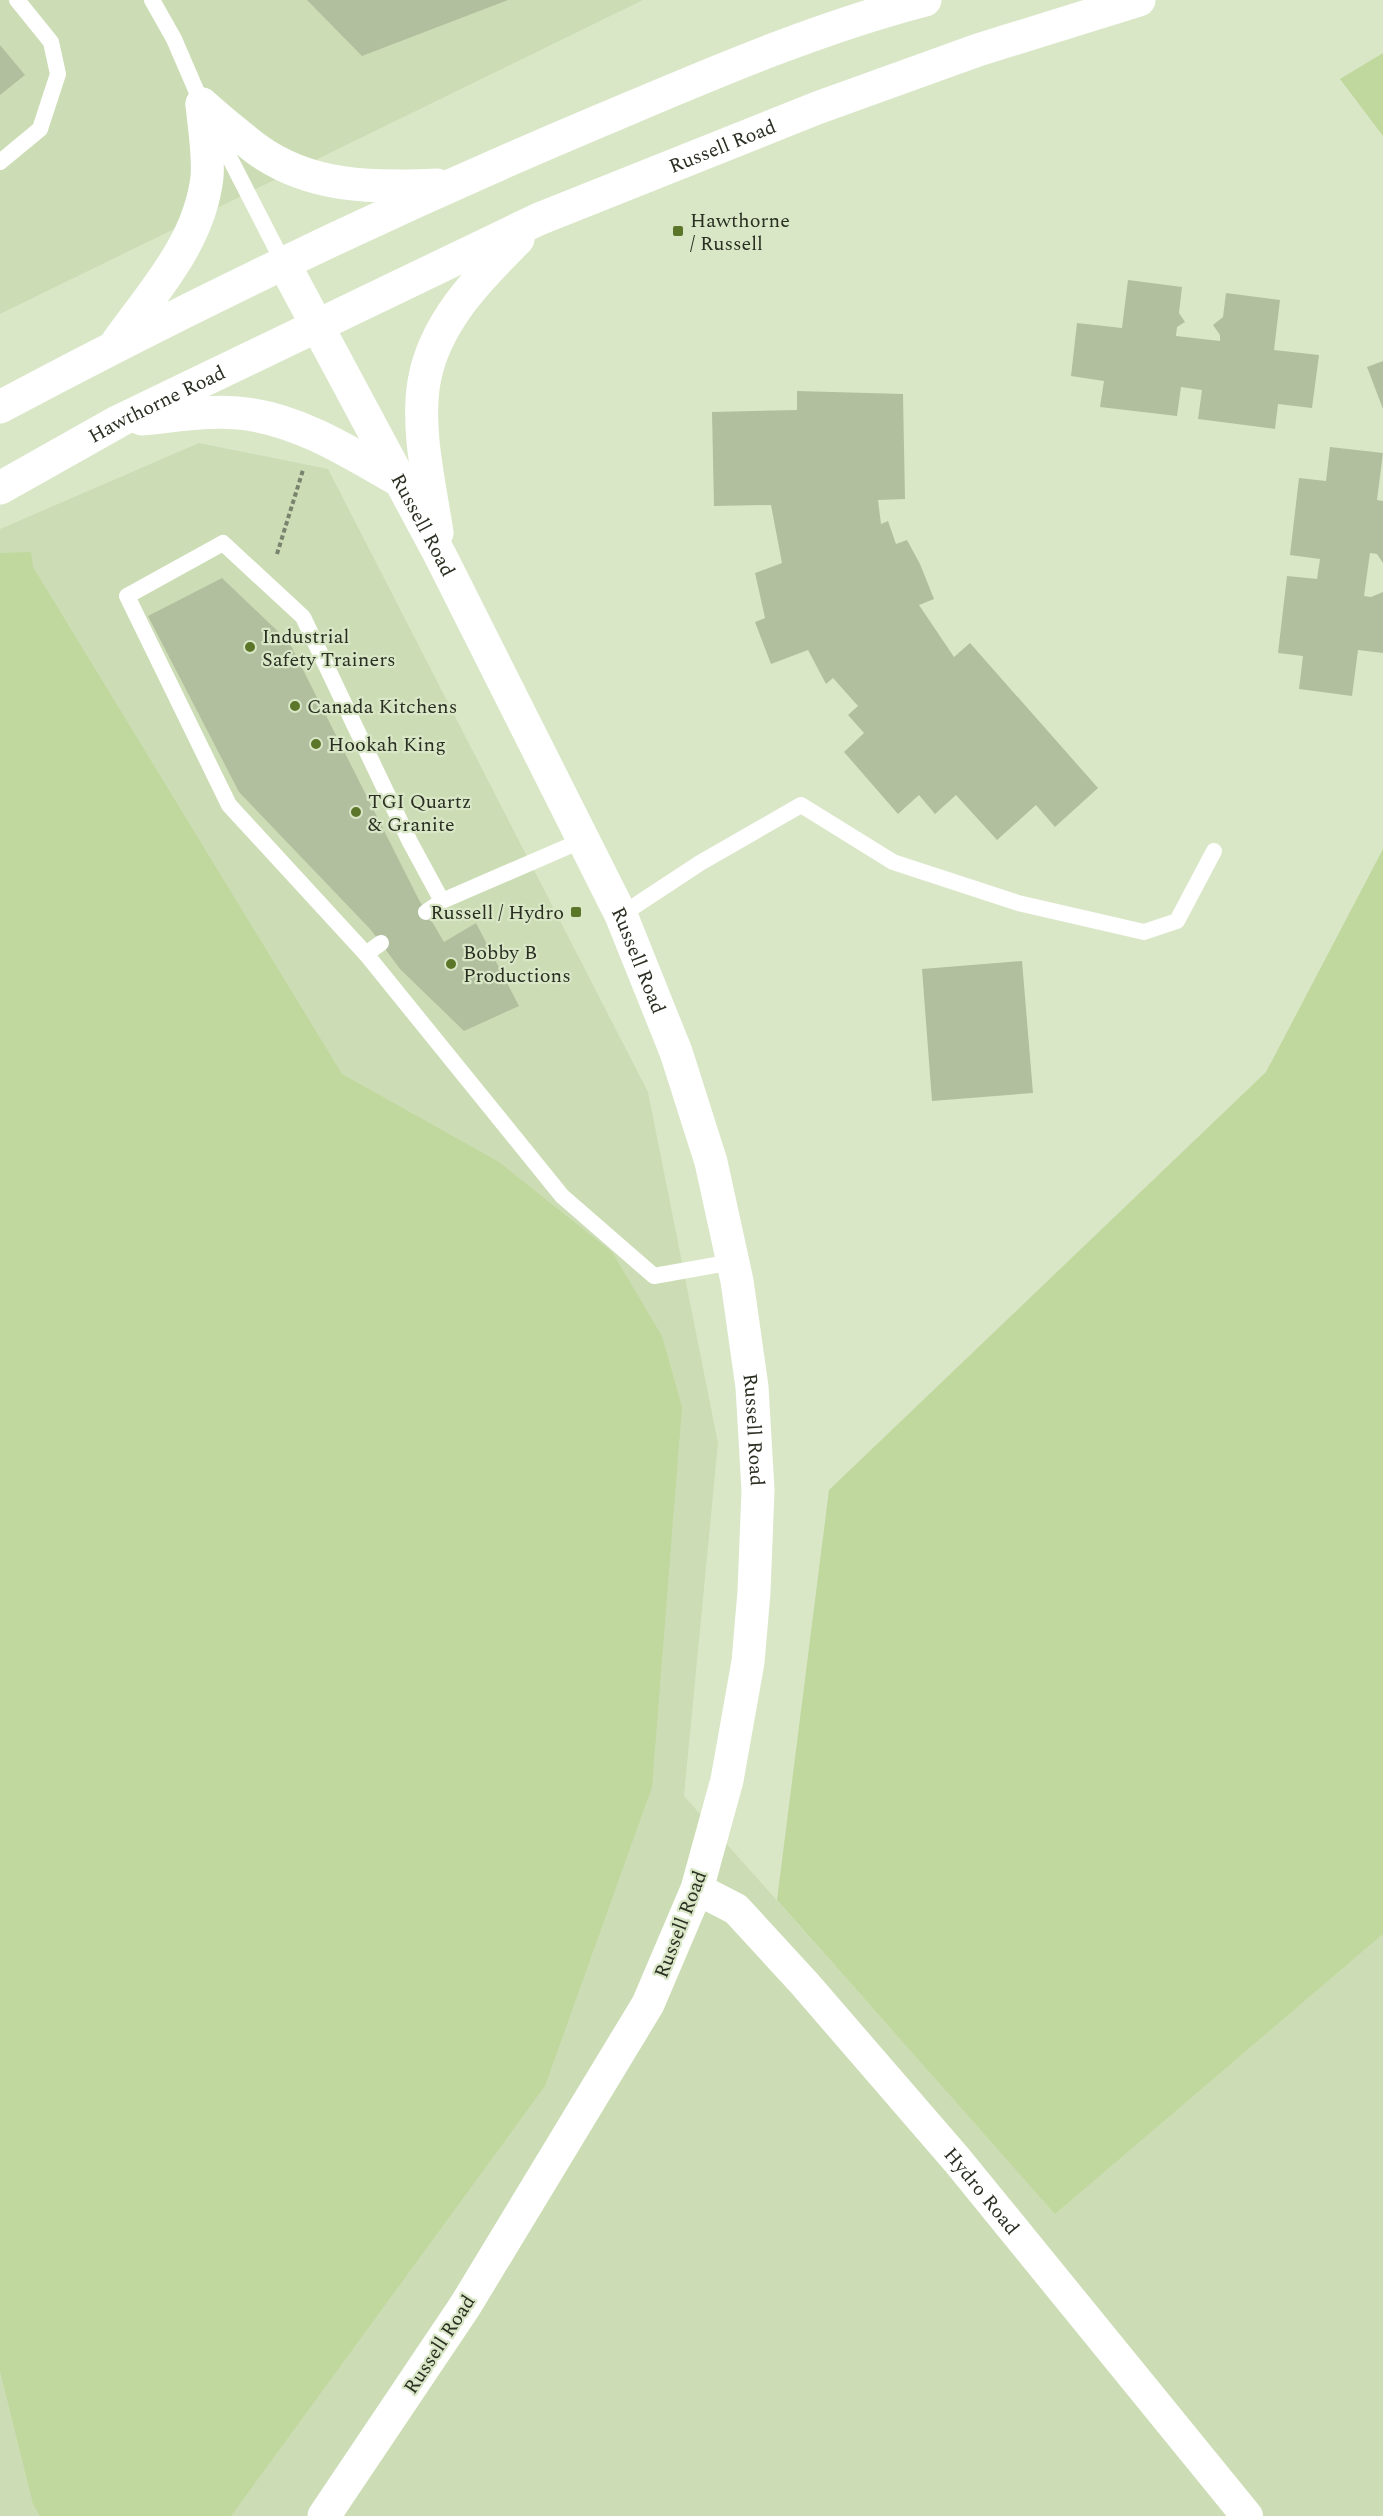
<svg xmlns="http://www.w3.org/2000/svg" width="1383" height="2516" font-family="Spectral,serif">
<rect width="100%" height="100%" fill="#d9e7c7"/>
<g fill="#ccddb5">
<path d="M0 0H643L0 314Z"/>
<path d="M199 443 328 469 648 1092 718 1443 684 1796 1055 2213 1383 1934V2516H0V529Z"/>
</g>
<g fill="#c0d79e">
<path d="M1383 53V136L1340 79Z"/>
<path d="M31 552 33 567 342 1074 499 1162 612 1252 662 1336 682 1407 652 1787 545 2086 231 2516H40L33 2504 0 2371V553Z"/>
<path d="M1383 849V1934L1055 2214 777 1900 829 1490 1266 1072Z"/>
</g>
<g fill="#b2bf9f">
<path d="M307 0H508L362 56Z"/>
<path d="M0 45 25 75 0 95Z"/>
<path d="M1128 280 1182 287 1179 313 1185 322 1177 327 1176 336 1220 341V335L1213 325 1223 317 1226 293 1280 300 1274 350 1319 355 1312 408 1278 404 1275 429 1198 419 1202 390 1181 387 1177 416 1100 407 1104 381 1071 376 1077 323 1122 328Z"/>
<path d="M1383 361V409L1367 367Z"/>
<path d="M797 391 903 394 905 499 878 500 881 524 888 521 896 544 907 540 920 564 934 599 919 605 954 657 970 643 1098 788 1055 827 1036 805 997 840 956 795 935 814 919 795 898 814 844 752 864 733 848 715 858 706 833 678 826 684 808 650 771 664 755 622 765 618 755 573 782 563 771 505 714 506 712 412 797 410Z"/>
<path d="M1330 447 1383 453 1377 500 1383 501V563L1377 554 1370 553 1364 596 1371 597 1383 592V653L1358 650 1352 696 1299 689 1303 656 1278 653 1287 576 1317 579 1320 559 1290 555 1299 478 1326 481Z"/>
<path d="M222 578 289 642 419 900 444 942 476 923 519 1006 464 1031 400 969 371 930 239 792 148 616Z"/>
<path d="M1022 961 1033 1093 932 1101 922 969Z"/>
</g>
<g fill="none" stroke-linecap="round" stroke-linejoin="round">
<path stroke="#79836d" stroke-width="4" stroke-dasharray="4.5 3" stroke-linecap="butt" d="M277 554 303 470"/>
<g stroke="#fff" stroke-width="16">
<path d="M152 0 174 39 202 104 283 262"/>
<path d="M0 162 40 129 58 74 51 42 17 0"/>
<path d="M442 901 410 842 303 617 223 543 127 596 229 805 366 954 562 1196 654 1276 733 1262"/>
<path d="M426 912 442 901 583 840"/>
<path d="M621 915 700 863 801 805 893 862 1018 903 1144 932 1177 921 1214 851"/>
<path d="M366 954 381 943"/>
</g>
<path stroke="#fff" stroke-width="32" id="s1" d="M697 1889 736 1909 804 1983 957 2160 1247 2516"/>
<g stroke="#fff" stroke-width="33">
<path d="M202 104C219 119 237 134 255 148 309 188 373 188 437 185"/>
<path id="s2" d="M283 262 440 555 621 915 676 1052 711 1162 737 1281 752 1387 758 1490 754 1592 748 1662 727 1780 697 1889 648 2004 465 2306 324 2516"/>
<path d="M118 341C154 291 200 241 207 177 209 154 204 127 202 104"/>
<path d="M0 407C195 303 393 208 597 122 704 77 813 29 925 0"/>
<path d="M142 419C176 416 213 409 247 414 304 422 352 454 402 482"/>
<path id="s3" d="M0 488 119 421 539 219 817 108 978 50 1139 0"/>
<path d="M437 533C430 485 416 430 424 382 434 323 478 279 518 239"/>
</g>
</g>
<g fill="#5c7629" stroke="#d9e7c7" stroke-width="2">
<rect x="672" y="225" width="12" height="12" rx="3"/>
<circle cx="250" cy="647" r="6"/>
<circle cx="295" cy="706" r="6"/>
<circle cx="316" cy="744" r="6"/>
<circle cx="356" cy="812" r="6"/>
<rect x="570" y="906" width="12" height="12" rx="3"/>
<circle cx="451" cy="964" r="6"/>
</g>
<g text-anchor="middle" stroke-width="4.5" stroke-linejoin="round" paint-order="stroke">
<g font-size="20" fill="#2a2f22" stroke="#d9e7c7">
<text dy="7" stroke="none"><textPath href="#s3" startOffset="800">Russell Road</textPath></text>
<text dy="7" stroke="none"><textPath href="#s3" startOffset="178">Hawthorne Road</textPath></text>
<text dy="7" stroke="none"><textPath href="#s2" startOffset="298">Russell Road</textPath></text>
<text dy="7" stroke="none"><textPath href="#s2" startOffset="784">Russell Road</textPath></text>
<text dy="7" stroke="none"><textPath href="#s2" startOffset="1270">Russell Road</textPath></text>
<text transform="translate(680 1924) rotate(-69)" y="7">Russell Road</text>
<text dy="7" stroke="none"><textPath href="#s1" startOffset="418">Hydro Road</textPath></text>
<text transform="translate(439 2344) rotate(-57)" y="7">Russell Road</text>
</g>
<g font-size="20" fill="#2a2f22" stroke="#d9e7c7" text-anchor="start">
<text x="690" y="227">Hawthorne<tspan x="690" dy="23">/ Russell</tspan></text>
<text x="262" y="643">Industrial<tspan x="262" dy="23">Safety Trainers</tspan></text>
<text x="307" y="713">Canada Kitchens</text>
<text x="328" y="751">Hookah King</text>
<text x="368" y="808">TGI Quartz<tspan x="368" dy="23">&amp; Granite</tspan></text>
<text x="564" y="919" text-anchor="end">Russell / Hydro</text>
<text x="463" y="959">Bobby B<tspan x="463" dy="23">Productions</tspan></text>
</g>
</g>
</svg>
